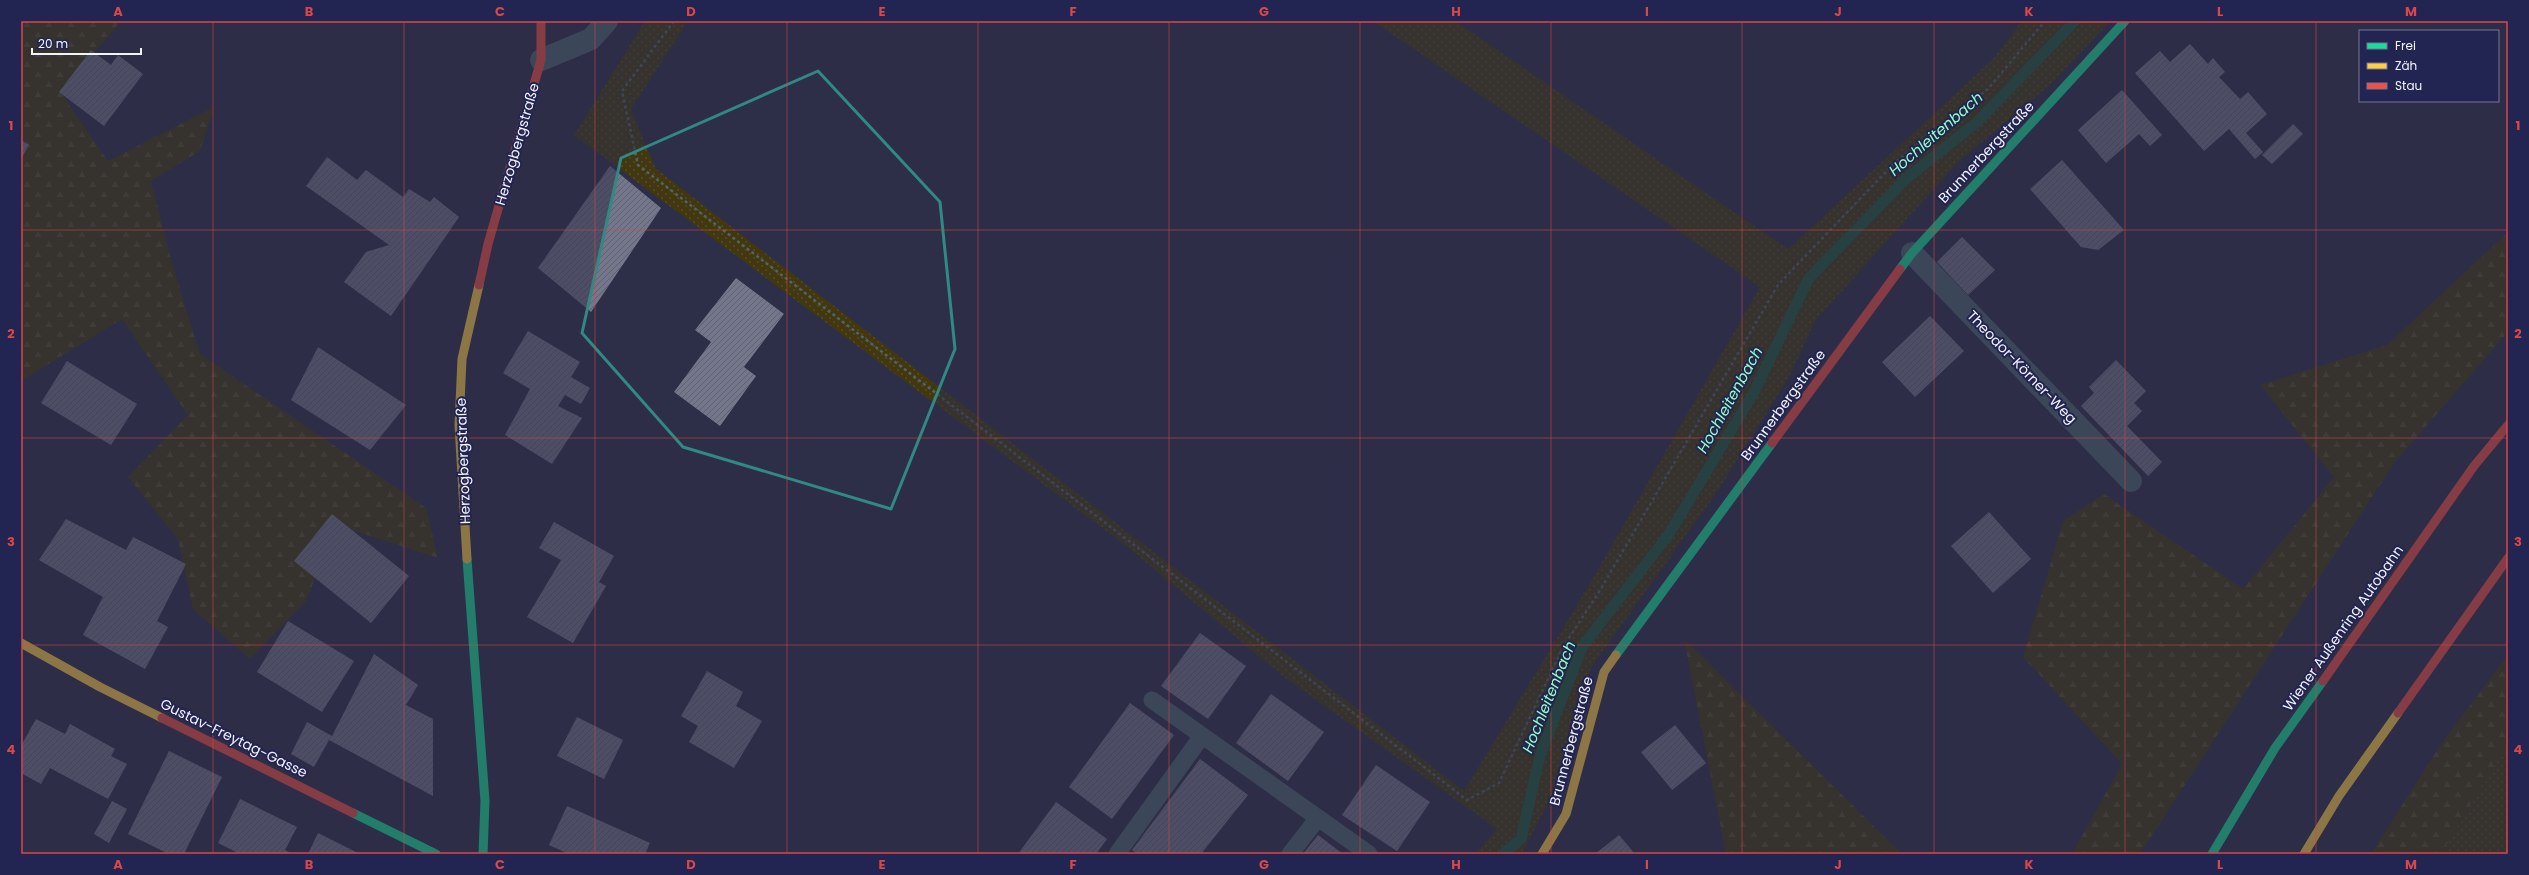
<svg xmlns="http://www.w3.org/2000/svg" width="2529" height="875" font-family="Poppins,sans-serif">
<defs>
<pattern id="grass-dots" width="8" height="8" patternUnits="userSpaceOnUse"><rect width="8" height="8" fill="#413810"/><path d="M2 2h.1M6 6h.1" fill="none" stroke="#544c28" stroke-width="1.8" stroke-linecap="round"/></pattern>
<pattern id="forest-firs" width="22" height="20" patternUnits="userSpaceOnUse"><rect width="22" height="20" fill="#413810"/><path d="M5 1l3.5 6h-7zM16 11l3.5 6h-7z" fill="#544c28"/></pattern>
<pattern id="building-hatch" width="6" height="6" patternUnits="userSpaceOnUse"><rect width="6" height="6" fill="#74778c"/><path d="M-1 1l2-2M0 6l6-6M5 7l2-2" fill="none" stroke="#61626f"/></pattern>
</defs>
<rect width="100%" height="100%" fill="#2d2e47"/>
<g fill="url(#grass-dots)">
<path d="M645 21H688L631 109 655 168 1464 791 1582 597 1760 287 1373 21H1455L1788 249 1994 58 2022 21H2110L2050 85 1958 162 1815 321 1790 375 1719 489 1590 669 1555 789 1522 854H1475L1497 829 1280 674 1125 545 574 135Z"/>
<path d="M2508 741V854H2441Z"/>
</g>
<g fill="url(#forest-firs)">
<path d="M21 21H121L61 93 108 161 214 107 200 151 151 181 172 263 200 354 426 508 438 558 336 525 306 601 250 659 193 609 178 539 128 477 188 415 122 319 21 381Z"/>
<path d="M2508 232V332L2394 463 2140 854H2072L2122 764 2023 657 2063 521 2104 494 2243 589 2334 477 2260 385 2387 345Z"/>
<path d="M1684 639 1902 854H1726Z"/>
<path d="M2508 655V741L2441 854H2371L2441 744Z"/>
</g>
<g fill="none" stroke-linecap="round" stroke-linejoin="round">
<path stroke="#20573d" stroke-width="11" d="M1503 854 1521 839 1540 756 1582 647 1669 534 1753 394 1809 278 1906 179 1977 122 2075 21"/>
</g>
<g fill="url(#building-hatch)">
<path d="M2190 44 2208 64 2213 58 2225 72 2219 77 2240 99 2248 92 2267 114 2246 133 2263 152 2255 159 2229 129 2204 151 2135 73 2160 51 2170 62Z"/>
<path d="M91 50 111 65 118 55 143 74 104 126 59 92Z"/>
<path d="M2122 90 2162 135 2150 146 2139 134 2106 163 2078 130Z"/>
<path d="M2293 124 2303 134 2272 164 2262 155Z"/>
<path d="M21 140 29 145 21 159Z"/>
<path d="M327 157 357 180 366 170 403 197 409 189 430 202 434 197 459 217 391 316 344 282 366 252 389 245 306 186Z"/>
<path d="M2062 160 2124 230 2098 250 2081 247 2030 189Z"/>
<path d="M610 166 661 208 591 312 538 268Z"/>
<path d="M1962 237 1995 270 1968 295 1937 262Z"/>
<path d="M736 278 784 314 744 367 756 376 720 426 674 392 711 342 695 330Z"/>
<path d="M1930 316 1964 351 1915 397 1882 362Z"/>
<path d="M528 331 580 362 571 377 590 388 581 404 565 395 558 406 582 418 552 464 505 435 530 389 503 373Z"/>
<path d="M318 347 406 405 370 450 291 400Z"/>
<path d="M2116 360 2146 391 2134 403 2142 411 2127 426 2162 462 2148 476 2081 406 2094 393 2089 387Z"/>
<path d="M67 361 137 404 111 445 41 403Z"/>
<path d="M1989 512 2031 559 1993 593 1951 546Z"/>
<path d="M332 514 409 576 371 623 294 561Z"/>
<path d="M66 519 126 550 133 537 186 564 157 621 168 627 145 669 83 635 103 597 39 560Z"/>
<path d="M554 522 614 556 599 582 606 586 573 643 527 617 561 560 539 548Z"/>
<path d="M288 621 354 661 322 712 257 672Z"/>
<path d="M1200 633 1246 666 1208 719 1161 686Z"/>
<path d="M374 654 418 685 406 705 433 719V796L329 740 314 767 291 754 307 722 332 736Z"/>
<path d="M707 671 743 692 736 706 762 721 734 768 689 742 698 726 681 716Z"/>
<path d="M1271 694 1324 732 1288 781 1236 743Z"/>
<path d="M1130 703 1174 735 1112 819 1069 787Z"/>
<path d="M577 717 623 740 604 779 557 756Z"/>
<path d="M36 719 65 734 70 724 115 749 111 756 127 764 108 799 50 768 41 784 21 773V746Z"/>
<path d="M1675 725 1706 763 1672 790 1641 752Z"/>
<path d="M169 751 222 777 184 854H169L128 834Z"/>
<path d="M1200 759 1248 795 1201 854H1137L1132 850Z"/>
<path d="M1376 765 1430 802 1397 851 1342 815Z"/>
<path d="M240 799 297 827 285 850 292 854H240L218 843Z"/>
<path d="M112 801 127 809 109 843 94 834Z"/>
<path d="M1056 802 1107 839 1096 854H1018Z"/>
<path d="M567 806 650 843 645 854H569L549 845Z"/>
<path d="M318 833 360 854H308Z"/>
<path d="M1318 835 1343 854H1303Z"/>
<path d="M1619 835 1635 854H1595Z"/>
</g>
<g fill="none" stroke-linecap="round" stroke-linejoin="round">
<path stroke="#51636d" stroke-width="2.5" stroke-dasharray="3 3" stroke-linecap="butt" d="M674 21 622 91 638 165 1467 800 1499 783 1563 647 1599 592 1778 285 1894 163 1988 89 2045 21"/>
<g stroke="#4c6670" stroke-width="17">
<path d="M1152 700 1369 854"/>
<path d="M1117 854 1202 736"/>
<path d="M1290 854 1318 818"/>
</g>
<g stroke="#4c6670" stroke-width="22">
<path d="M541 60 591 39 607 21"/>
<path d="M1912 253 2131 481"/>
</g>
<g stroke="#16e098" stroke-width="9">
<path d="M1900 269 1912 253 2125 21"/>
<path d="M467 559 485 801 483 854"/>
<path d="M1616 655 1772 443"/>
<path d="M353 813 436 854"/>
<path d="M2212 854 2275 748 2323 681"/>
</g>
<g stroke="#ffcf43" stroke-width="9">
<path d="M467 559 459 425 462 359 479 285"/>
<path d="M21 643 100 687 162 718"/>
<path d="M1542 854 1566 814 1604 672 1616 655"/>
<path d="M2304 854 2339 796 2398 713"/>
</g>
<g stroke="#f24e42" stroke-width="9">
<path d="M479 285 488 244 541 60V21"/>
<path d="M1772 443 1900 269"/>
<path d="M2323 681 2474 466 2508 425"/>
<path d="M2398 713 2508 558"/>
<path d="M162 718 353 813"/>
</g>
</g>
<path d="M0 0H2529V875H0ZM818 71 940 202 955 349 891 509 683 447 582 333 621 158Z" fill="#2d2e47" fill-opacity=".55" fill-rule="evenodd"/>
<path fill="none" stroke="#318983" stroke-width="3" stroke-linejoin="round" d="M818 71 940 202 955 349 891 509 683 447 582 333 621 158Z"/>
<path fill="none" stroke="#da4748" stroke-width="1" stroke-opacity="0.55" d="M213 21V854M404 21V854M595 21V854M787 21V854M978 21V854M1169 21V854M1360 21V854M1551 21V854M1742 21V854M1934 21V854M2125 21V854M2316 21V854M21 230H2508M21 438H2508M21 645H2508"/>
<g text-anchor="middle" stroke-width="4" stroke-linejoin="round" paint-order="stroke">
<g font-size="14" fill="#f3f4fa" stroke="#222452">
<text transform="translate(517 144) rotate(-74)" y="5">Herzogbergstraße</text>
<text transform="translate(1986 152) rotate(-47)" y="5">Brunnerbergstraße</text>
<text transform="translate(2022 367) rotate(46)" y="5">Theodor-Körner-Weg</text>
<text transform="translate(1783 405) rotate(-54)" y="5">Brunnerbergstraße</text>
<text transform="translate(463 461) rotate(-92)" y="5">Herzogbergstraße</text>
<text transform="translate(2343 628) rotate(-55)" y="5">Wiener Außenring Autobahn</text>
<text transform="translate(234 738) rotate(26)" y="5">Gustav-Freytag-Gasse</text>
<text transform="translate(1571 741) rotate(-75)" y="5">Brunnerbergstraße</text>
</g>
<g font-size="15" font-style="italic" fill="#93ffc2" stroke="#222452">
<text transform="translate(1936 134) rotate(-41)" y="5">Hochleitenbach</text>
<text transform="translate(1730 400) rotate(-61)" y="5">Hochleitenbach</text>
<text transform="translate(1549 697) rotate(-68)" y="5">Hochleitenbach</text>
</g>
</g>
<rect width="2529" height="875" fill="none" stroke="#222452" stroke-width="44"/>
<rect x="2359" y="30" width="140" height="72" fill="#222452" stroke="#767795"/>
<rect x="2367" y="43" width="20" height="6" fill="#16e098" stroke="#767795"/>
<text x="2395" y="50" font-size="12" fill="#f3f4fa">Frei</text>
<rect x="2367" y="63" width="20" height="6" fill="#ffcf43" stroke="#767795"/>
<text x="2395" y="70" font-size="12" fill="#f3f4fa">Zäh</text>
<rect x="2367" y="83" width="20" height="6" fill="#f24e42" stroke="#767795"/>
<text x="2395" y="90" font-size="12" fill="#f3f4fa">Stau</text>
<path d="M32 48v6h109v-6" fill="none" stroke="#f3f4fa" stroke-width="2"/>
<text x="38" y="48" font-size="12" fill="#f3f4fa" stroke="#222452" stroke-width="3" paint-order="stroke">20 m</text>
<rect x="22" y="22" width="2485" height="831" fill="none" stroke="#da4748" stroke-width="1.5"/>
<g font-size="13" text-anchor="middle" font-weight="bold" fill="#da4748">
<text x="118" y="16">A</text>
<text x="309" y="16">B</text>
<text x="500" y="16">C</text>
<text x="691" y="16">D</text>
<text x="882" y="16">E</text>
<text x="1073" y="16">F</text>
<text x="1264" y="16">G</text>
<text x="1456" y="16">H</text>
<text x="1647" y="16">I</text>
<text x="1838" y="16">J</text>
<text x="2029" y="16">K</text>
<text x="2220" y="16">L</text>
<text x="2411" y="16">M</text>
<text x="11" y="130">1</text>
<text x="2518" y="130">1</text>
<text x="11" y="338">2</text>
<text x="2518" y="338">2</text>
<text x="11" y="546">3</text>
<text x="2518" y="546">3</text>
<text x="11" y="754">4</text>
<text x="2518" y="754">4</text>
<text x="118" y="869">A</text>
<text x="309" y="869">B</text>
<text x="500" y="869">C</text>
<text x="691" y="869">D</text>
<text x="882" y="869">E</text>
<text x="1073" y="869">F</text>
<text x="1264" y="869">G</text>
<text x="1456" y="869">H</text>
<text x="1647" y="869">I</text>
<text x="1838" y="869">J</text>
<text x="2029" y="869">K</text>
<text x="2220" y="869">L</text>
<text x="2411" y="869">M</text>
</g>
</svg>
